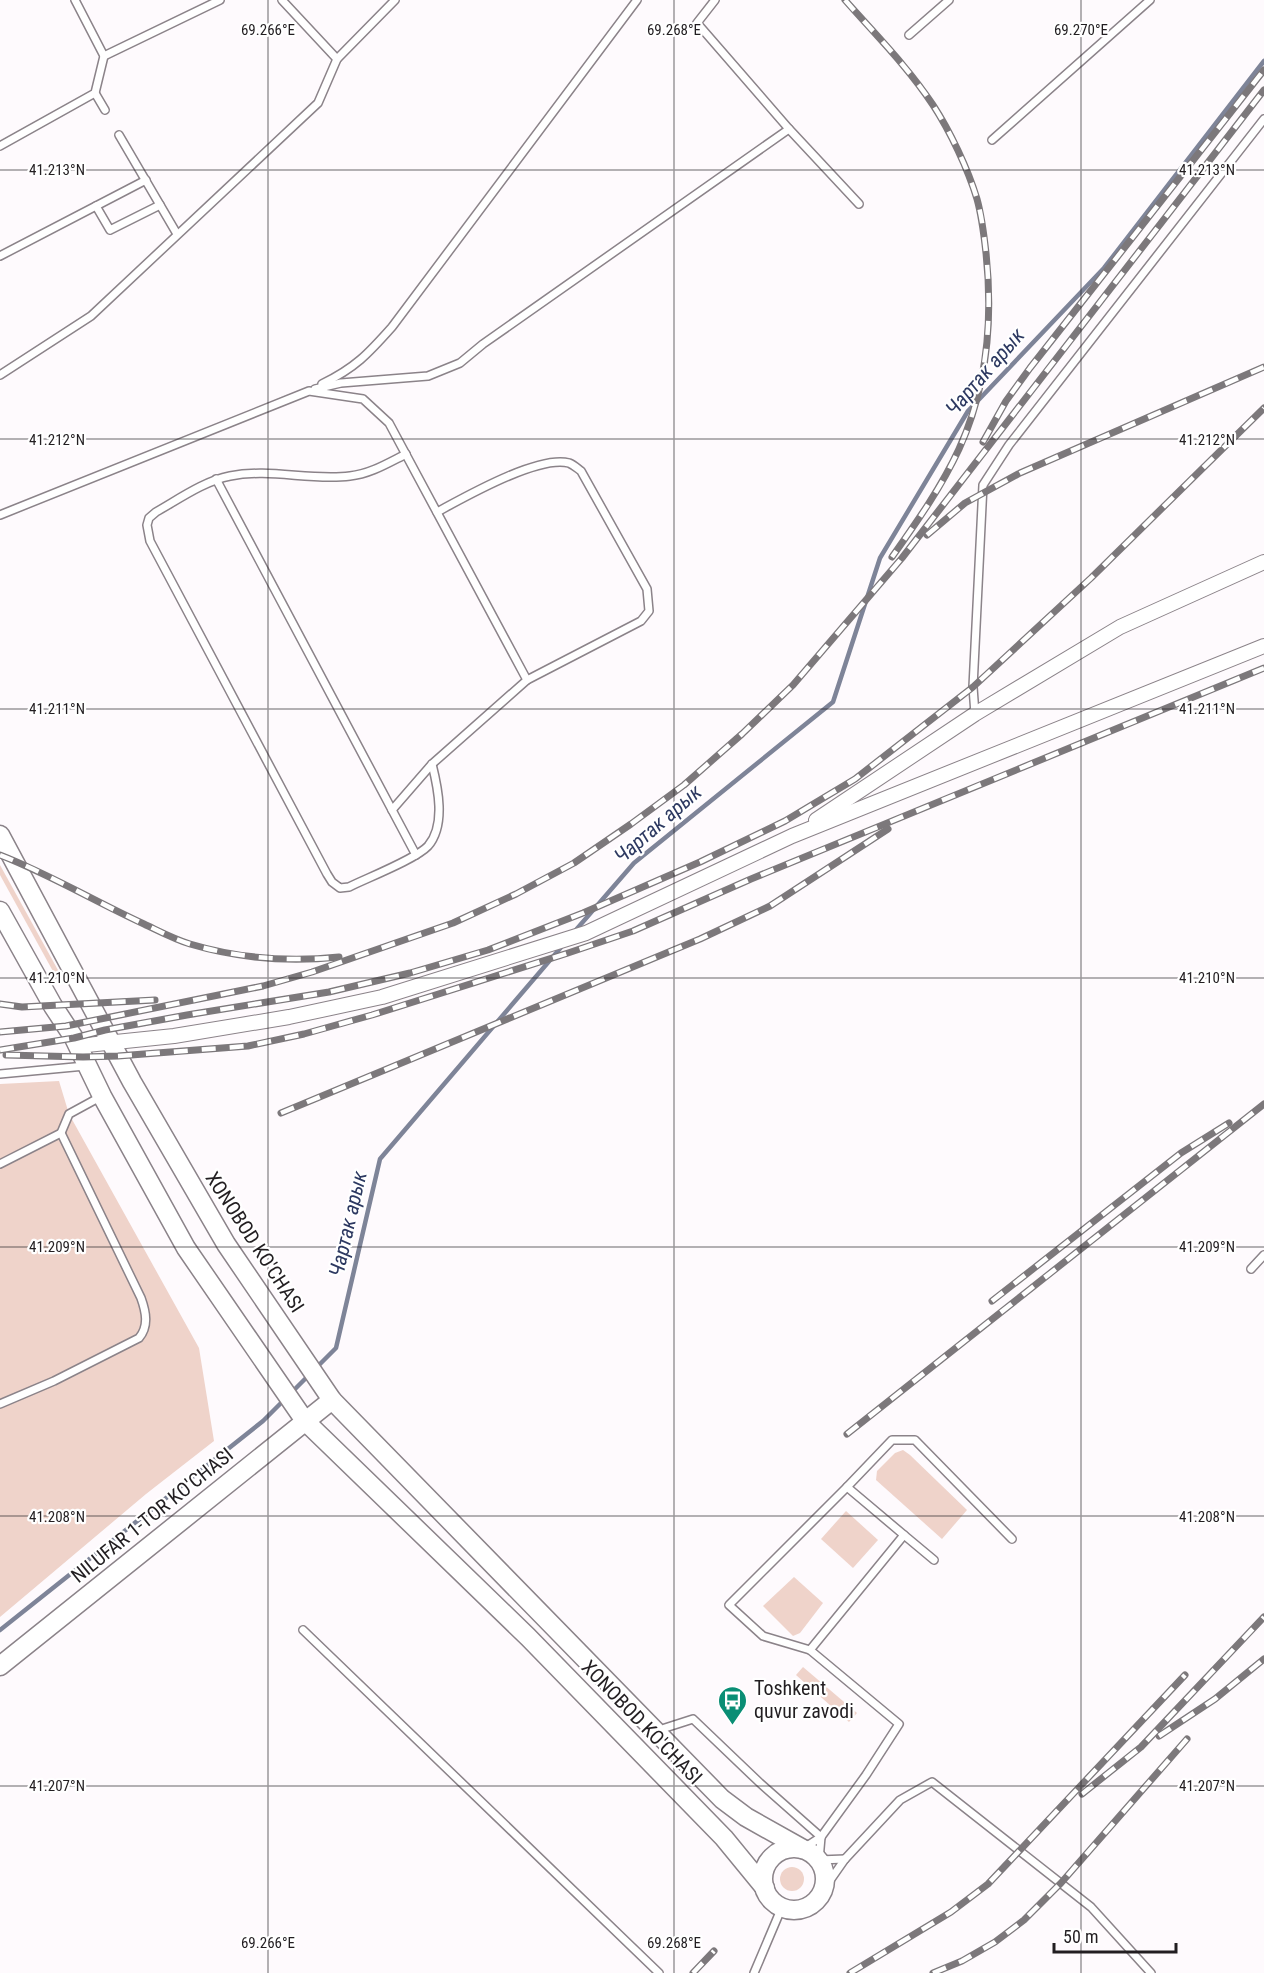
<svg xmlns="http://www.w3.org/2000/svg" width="1264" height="1973" font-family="'Roboto Condensed',sans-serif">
<rect width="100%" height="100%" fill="#fefafd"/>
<g fill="#efd3ca">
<path d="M0 865 64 981 60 984 0 875Z"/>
<path d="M59 1081 69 1114 199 1348 214 1441 146 1494 0 1617V1084Z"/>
<path d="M903 1450 910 1455 967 1510 942 1539 876 1480 877 1471 895 1453Z"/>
<path d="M846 1511 878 1540 853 1568 821 1539Z"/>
<path d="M794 1577 823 1603 800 1633 793 1636 763 1606Z"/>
<path d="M803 1667 857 1713 849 1722 796 1675Z"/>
<circle cx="792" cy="1879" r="12"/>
</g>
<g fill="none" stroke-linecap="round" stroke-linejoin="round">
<g stroke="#7e8498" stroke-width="4.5">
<path d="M575 931 634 863 833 702 880 558 968 411 1104 268 1264 61"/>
<path d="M316 1368 336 1348 380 1159 563 945"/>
<path d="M291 1393 310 1374"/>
<path d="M0 1630 263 1421 285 1399"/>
</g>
<defs>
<g id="service">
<path d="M282 0 337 59"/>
<path d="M715 0 697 23 789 129"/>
<path d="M909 35 949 0"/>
<path d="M104 56 220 0"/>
<path d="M95 93 105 110"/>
<path d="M119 135 177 234"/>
<path d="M992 140 1150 0"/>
<path d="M0 146 95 93 104 56 75 0"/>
<path d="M96 206 110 230 160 205"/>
<path d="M0 256 146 180"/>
<path d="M0 375 91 316 318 103 337 59 395 0"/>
<path d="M322 384C355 368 368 354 392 327L637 0"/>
<path d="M315 389 341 383 428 376 460 363 483 344 789 129 859 204"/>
<path d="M406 454C388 463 370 474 350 476 310 481 270 468 230 476 204 481 179 499 156 512L149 518 147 525 150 541 327 874 332 882 340 888 349 887C367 878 416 859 428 846 446 825 438 788 432 764"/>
<path d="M216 479 416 855"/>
<path d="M437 512C465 497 538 455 569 463 574 465 577 468 581 471L647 589 649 611 641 621 527 680"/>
<path d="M0 515 309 391 363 399 389 423 527 680 432 764 392 810"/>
<path d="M975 714 973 687 983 485 1009 445 1264 119"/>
<path d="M0 1074 85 1066"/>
<path d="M0 1164 61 1133 69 1114 102 1096"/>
<path d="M1251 1269 1264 1255"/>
<path d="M0 1404 54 1381 139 1338C149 1326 146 1312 141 1298L61 1133"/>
<path d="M904 1535 934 1560"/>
<path d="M303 1630 659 1973"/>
<path d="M810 1650 763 1636 729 1605 847 1487"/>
<path d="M660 1733 665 1728 693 1719 760 1783 821 1837"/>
<path d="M821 1837 819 1860 845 1859"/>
<path d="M804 1848 821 1837 866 1775 899 1724 810 1650 904 1535 847 1487 892 1440H915L1012 1539"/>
<path d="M824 1889 845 1859 900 1800 932 1782 1091 1907 1151 1973"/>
<path d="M754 1973 782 1907"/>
</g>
<g id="minor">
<path d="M816 820 975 714 1120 627 1264 562"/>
<path d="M77 1046 174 1036 289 1017 382 997 586 933 792 836 1264 646"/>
</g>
<g id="tertiary">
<path d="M0 835 132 1082 226 1244 332 1400 722 1799 746 1817 803 1849"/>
<path d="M0 911 53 1006 74 1038 102 1096 186 1248 305 1421 528 1637 724 1838 765 1888"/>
<path d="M0 1666 332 1400"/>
<circle cx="794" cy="1879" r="31"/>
</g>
</defs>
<use href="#service" stroke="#8b8389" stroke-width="10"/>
<use href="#minor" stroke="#8b8389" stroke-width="16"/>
<use href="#tertiary" stroke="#8b8389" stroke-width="21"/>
<use href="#service" stroke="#fff" stroke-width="7"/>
<use href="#minor" stroke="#fff" stroke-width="14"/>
<use href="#tertiary" stroke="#fff" stroke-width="18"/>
<defs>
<g id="rail">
<path d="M845 0C875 34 908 67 933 105 950 131 968 169 977 199 982 217 984 235 986 253 993 319 987 388 959 449 941 488 916 523 892 557"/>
<path d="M983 442 1006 401 1030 368 1264 70"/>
<path d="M927 535 965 503 1020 473 1264 367"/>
<path d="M0 855C49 874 96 902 144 924 159 931 174 939 190 944 237 958 290 962 339 957"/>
<path d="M0 1004 22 1007 155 1000"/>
<path d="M0 1032 66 1026 263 986 312 972 453 923 516 894 574 863 631 824 684 785 742 734 793 685 902 558 1264 90"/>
<path d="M0 1050 74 1038 105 1030 187 1015 329 992 410 973 488 950 583 913 700 862 785 821 855 779 973 687 1091 578 1264 408"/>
<path d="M6 1055 83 1057 118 1056 248 1046 304 1034 372 1015 568 953 633 931 751 879 1264 668"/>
<path d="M281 1113 700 939 770 906 888 829"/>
<path d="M992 1301 1181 1153 1229 1123"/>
<path d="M847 1434 1264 1104"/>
<path d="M1159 1736 1215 1699 1264 1659"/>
<path d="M1082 1794 1141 1747 1264 1617"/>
<path d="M693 1973 714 1951"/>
<path d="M850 1973 951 1912 988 1884 1185 1675"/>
<path d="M933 1973 962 1961 995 1942 1024 1920 1061 1883 1187 1739"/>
</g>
</defs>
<use href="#rail" stroke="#7c787b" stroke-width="7"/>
<use href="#rail" stroke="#fff" stroke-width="4.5" stroke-dasharray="14" stroke-linecap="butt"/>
</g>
<path fill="none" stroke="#221e21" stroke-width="1.5" stroke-opacity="0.45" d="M268 0V1973M674 0V1973M1081 0V1973M0 170H1264M0 439H1264M0 709H1264M0 978H1264M0 1247H1264M0 1516H1264M0 1786H1264"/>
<defs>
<symbol id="bus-pin" viewBox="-11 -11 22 30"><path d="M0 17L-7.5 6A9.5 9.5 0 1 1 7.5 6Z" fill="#0a8e75" stroke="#fff"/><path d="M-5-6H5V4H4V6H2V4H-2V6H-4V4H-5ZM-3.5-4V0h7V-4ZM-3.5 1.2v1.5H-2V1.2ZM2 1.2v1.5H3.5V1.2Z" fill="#fff"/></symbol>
</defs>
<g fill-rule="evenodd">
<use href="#bus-pin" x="716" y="1684" width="33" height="45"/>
</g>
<g text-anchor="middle" stroke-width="4.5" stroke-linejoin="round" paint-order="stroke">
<g font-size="20" fill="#221e21" stroke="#fff">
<text transform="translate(255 1242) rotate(57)" y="7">XONOBOD KO'CHASI</text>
<text transform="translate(152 1515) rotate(-39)" y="7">NILUFAR 1-TOR KO'CHASI</text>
<text transform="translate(642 1722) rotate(46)" y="7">XONOBOD KO'CHASI</text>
</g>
<g font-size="20" fill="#221e21" stroke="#fff" text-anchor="start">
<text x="754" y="1695">Toshkent<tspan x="754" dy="23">quvur zavodi</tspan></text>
</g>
<g font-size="21" font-style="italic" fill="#2d3961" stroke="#fff">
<text transform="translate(985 372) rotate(-49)" y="7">Чартак арык</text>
<text transform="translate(658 824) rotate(-41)" y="7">Чартак арык</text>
<text transform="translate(348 1224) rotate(-77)" y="7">Чартак арык</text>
</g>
</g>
<g font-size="15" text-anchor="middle" fill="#221e21" stroke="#fff" stroke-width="4.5" stroke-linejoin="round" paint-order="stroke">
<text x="268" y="35">69.266°E</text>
<text x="674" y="35">69.268°E</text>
<text x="1081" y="35">69.270°E</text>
<text x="57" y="175">41.213°N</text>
<text x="1207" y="175">41.213°N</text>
<text x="57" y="445">41.212°N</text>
<text x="1207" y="445">41.212°N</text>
<text x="57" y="714">41.211°N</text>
<text x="1207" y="714">41.211°N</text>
<text x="57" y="983">41.210°N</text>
<text x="1207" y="983">41.210°N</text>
<text x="57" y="1252">41.209°N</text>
<text x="1207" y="1252">41.209°N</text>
<text x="57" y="1522">41.208°N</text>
<text x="1207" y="1522">41.208°N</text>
<text x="57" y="1791">41.207°N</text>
<text x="1207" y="1791">41.207°N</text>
<text x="268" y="1948">69.266°E</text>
<text x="674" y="1948">69.268°E</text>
</g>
<path d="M1054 1943v9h122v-9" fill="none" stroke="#221e21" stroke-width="3"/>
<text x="1063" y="1943" font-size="18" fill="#221e21" stroke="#ffffff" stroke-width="4.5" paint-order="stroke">50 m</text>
</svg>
